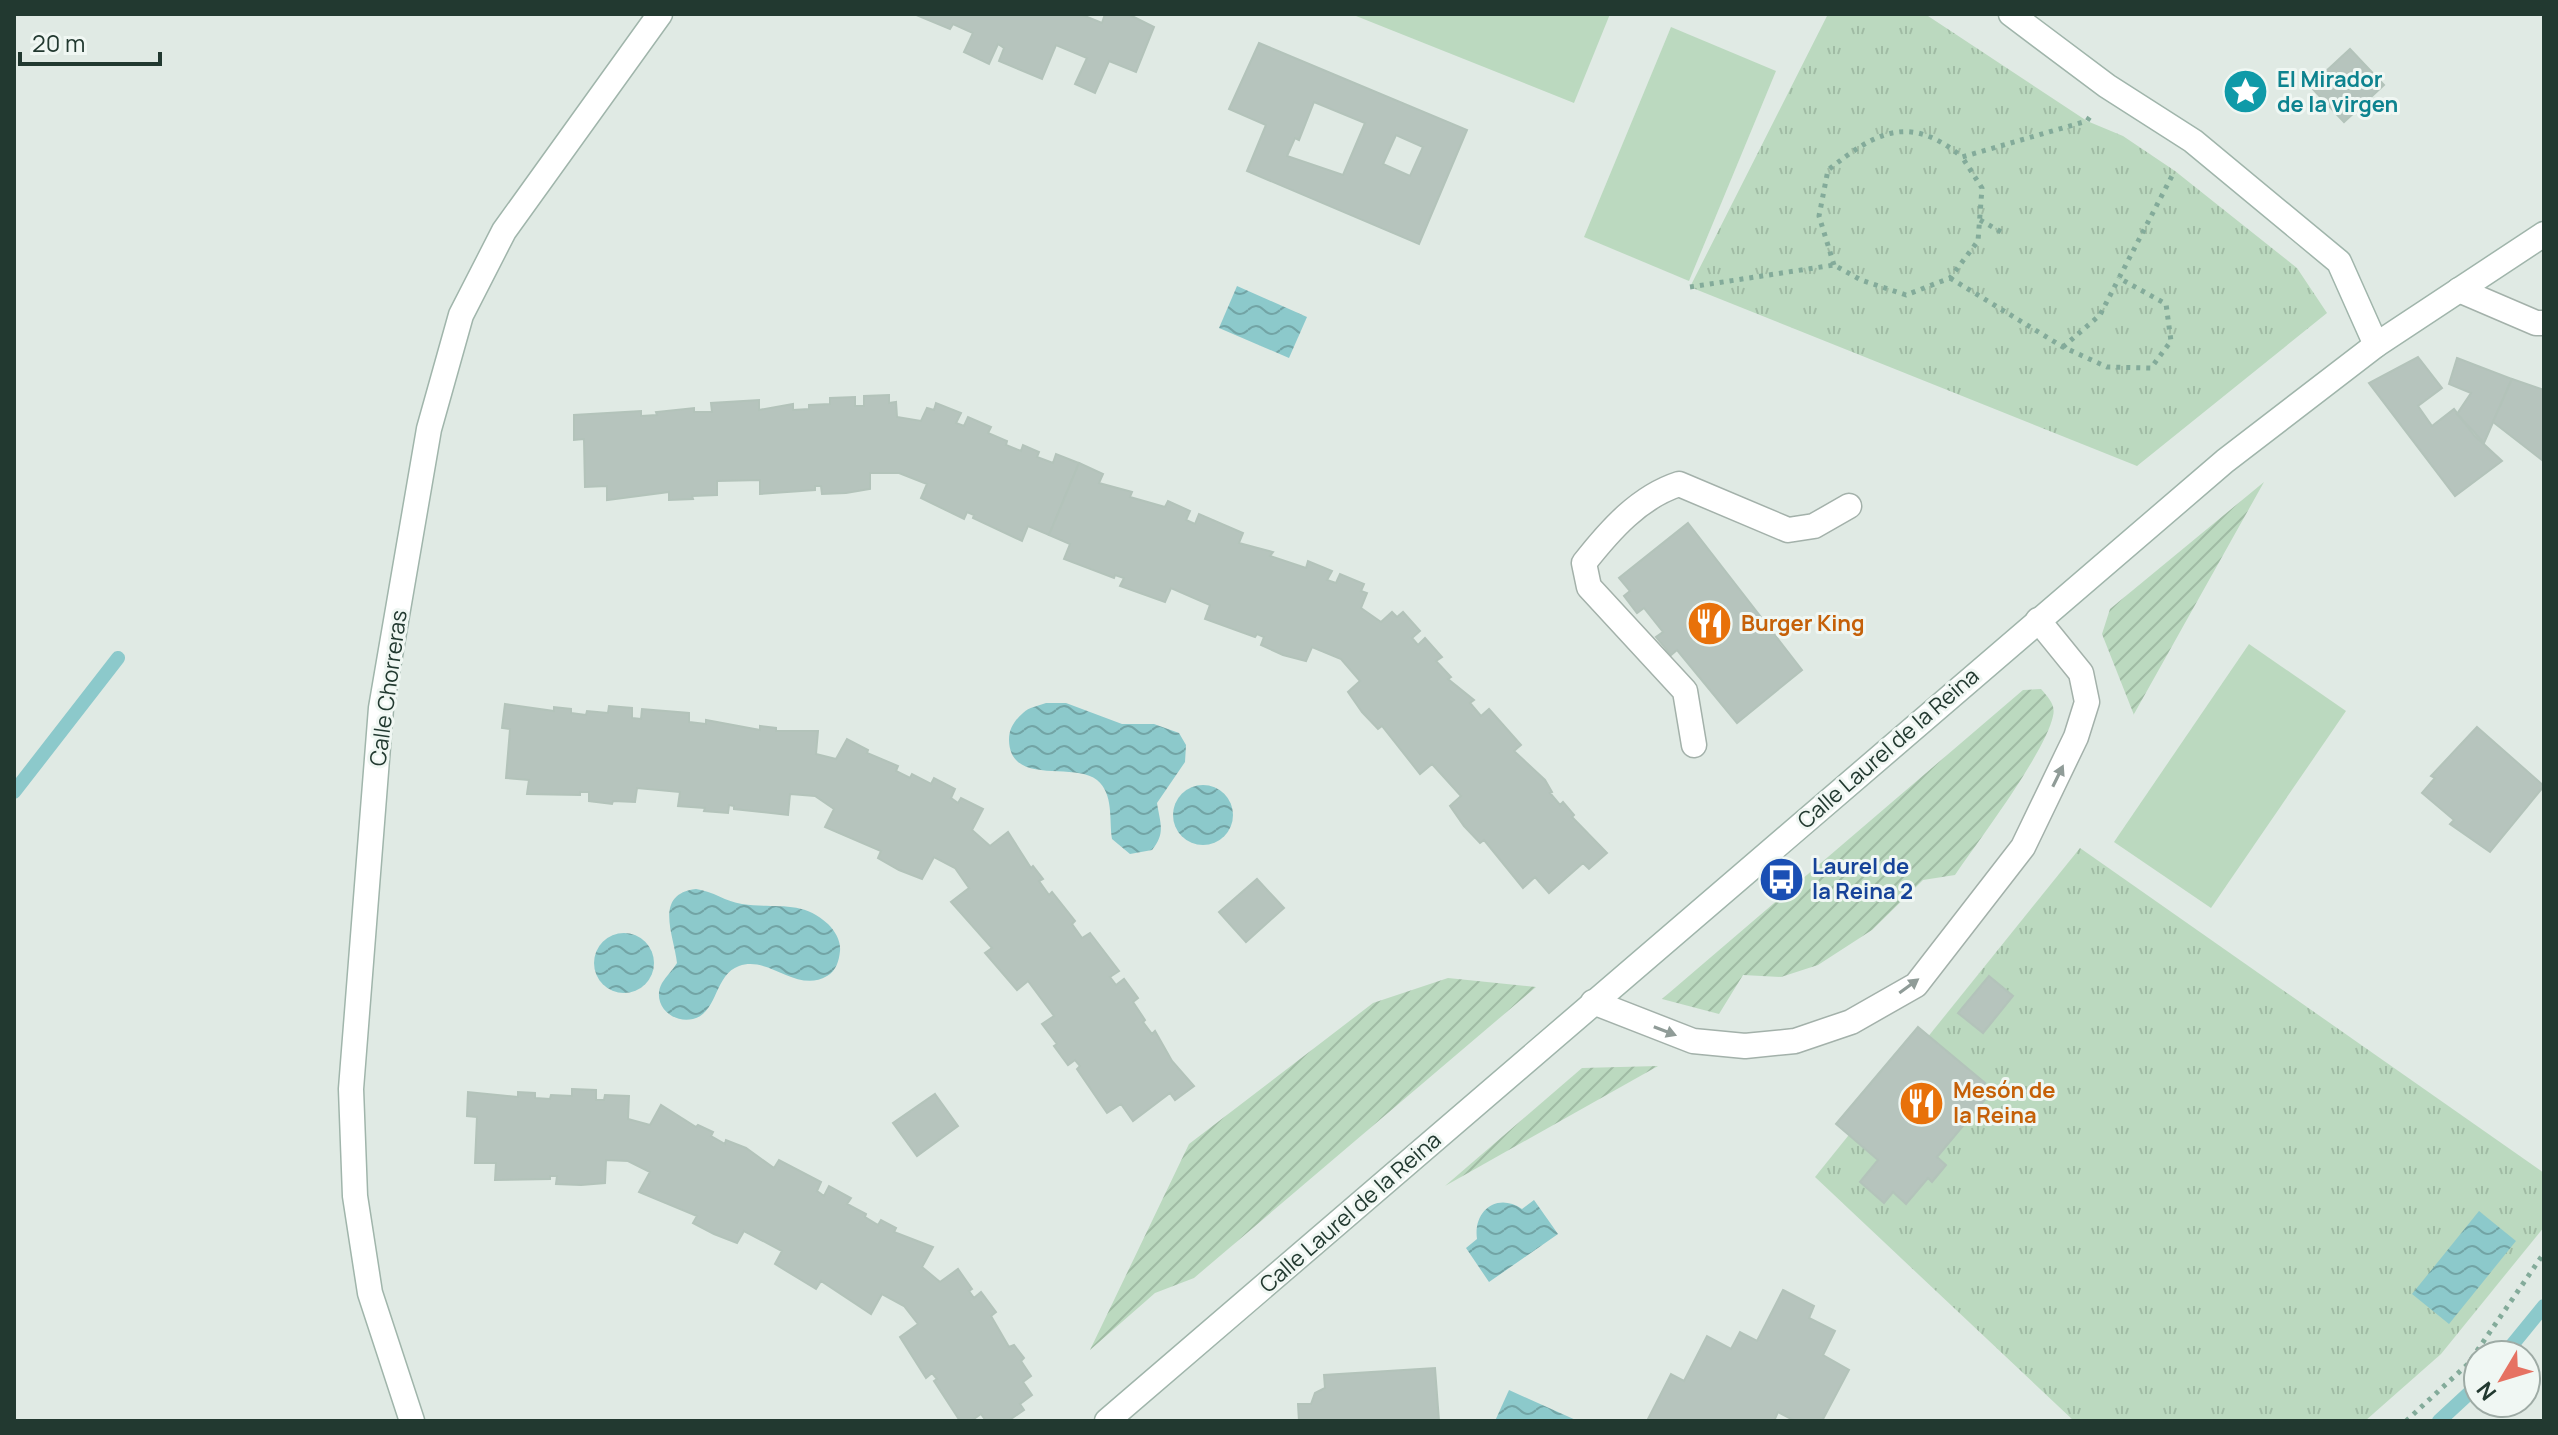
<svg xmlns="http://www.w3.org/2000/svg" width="2558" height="1435" font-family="Manrope,sans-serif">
<defs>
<pattern id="park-tufts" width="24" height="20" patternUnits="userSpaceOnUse" patternTransform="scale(2)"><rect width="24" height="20" fill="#bbd9bf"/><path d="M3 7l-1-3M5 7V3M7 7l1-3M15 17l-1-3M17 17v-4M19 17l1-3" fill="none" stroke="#a0bba4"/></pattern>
<pattern id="garden-furrows" width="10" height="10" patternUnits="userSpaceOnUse" patternTransform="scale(2)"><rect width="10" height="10" fill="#bbd9bf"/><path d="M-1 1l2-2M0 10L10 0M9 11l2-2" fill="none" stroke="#a0bba4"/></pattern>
<pattern id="water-waves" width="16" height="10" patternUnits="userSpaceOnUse" patternTransform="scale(2)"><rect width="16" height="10" fill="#8cc9cb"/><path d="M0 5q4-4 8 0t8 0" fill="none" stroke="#72a4a5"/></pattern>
</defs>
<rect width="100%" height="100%" fill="#e0eae4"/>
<g fill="#bbd9bf">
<path d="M1351 14H1610L1574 103Z"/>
<path d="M1671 27 1776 71 1689 281 1584 237Z"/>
<path d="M2249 644 2346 711 2211 908 2114 842Z"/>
</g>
<g fill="url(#park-tufts)">
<path d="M1828 14H1925L2087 121 2123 136 2175 171 2297 268 2327 313 2137 466 1690 287Z"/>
<path d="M2080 848 2544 1173V1227L2441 1354 2365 1421H2074L1815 1177Z"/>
</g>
<g fill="url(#garden-furrows)">
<path d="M2264 482 2134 714V715L2102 634 2110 609Z"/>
<path d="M2041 689C2048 697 2056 705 2053 716 2045 753 1979 840 1955 875L1923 880 1872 930 1818 965 1781 977 1743 975 1719 1014 1662 999 2023 690Z"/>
<path d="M1448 978 1536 987 1194 1278 1155 1293 1090 1350 1189 1144 1373 1003Z"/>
<path d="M1658 1066 1445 1186 1582 1068Z"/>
</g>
<g fill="url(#water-waves)">
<path d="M1237 286 1307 317 1289 358 1219 328Z"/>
<path d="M1046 703H1066L1122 724H1154L1179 733 1186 745 1185 762 1157 803C1160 823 1166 833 1152 850L1130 854 1112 839C1109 820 1114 794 1097 780 1074 761 1010 787 1009 740 1009 728 1015 720 1023 713 1029 707 1038 706 1046 703Z"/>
<circle cx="1203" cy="815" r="30"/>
<path d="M696 889C713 891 726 902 742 904 774 909 802 899 828 924 835 931 841 941 840 951 839 961 836 971 827 976 797 994 769 955 739 966 714 975 718 1013 693 1019 671 1024 651 1003 662 983 666 976 673 970 677 963 674 935 653 894 696 889Z"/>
<circle cx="624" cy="963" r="30"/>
<path d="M1534 1200 1558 1234 1489 1282 1466 1248 1477 1239C1473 1211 1497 1192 1522 1209Z"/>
<path d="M2479 1211 2516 1241 2449 1324 2412 1294Z"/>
<path d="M1509 1390 1578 1421H1495Z"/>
</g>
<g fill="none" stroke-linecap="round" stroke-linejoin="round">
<g stroke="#8cc9cb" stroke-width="14">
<path d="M14 792 118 658"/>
<path d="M2504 1355 2544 1306"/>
<path d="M2439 1421 2478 1385"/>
</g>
</g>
<g fill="#b6c4bd" stroke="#b3c3ba" stroke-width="2" fill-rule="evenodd">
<path d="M914 14H1080L1102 23 1105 14H1128L1154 27 1136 72 1109 61 1095 93 1075 84 1087 58 1056 45 1042 79 999 61 1004 48 998 44 989 64 964 52 973 33 953 24 950 29Z"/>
<path d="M1259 43 1467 130 1419 244 1247 171 1266 125 1229 109ZM1314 102 1365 123 1343 175 1287 156 1295 138 1299 140ZM1396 135 1423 147 1410 176 1383 164Z"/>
<path d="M2350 49 2384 85 2344 122 2310 86Z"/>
<path d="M2418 357 2442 388 2418 406 2432 426 2454 409 2474 435 2502 461 2455 496 2369 383Z"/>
<path d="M2457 358 2512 379 2484 443 2457 414 2471 393 2449 384Z"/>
<path d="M2512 379 2544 390 2542 460 2493 422Z"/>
<path d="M889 395V403L896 402 897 417 921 421 927 408 934 410 936 403 961 413 956 423 964 426 968 417 991 427 988 433 1007 441 1006 445 1021 451 1023 445 1039 452 1037 457 1053 463 1056 454 1079 463 1049 535 1028 526 1022 541 973 518 974 515 967 512 964 519 921 498 927 484 899 473H870V489L846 493 822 494 821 486H815V490L760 494V480L717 481V495L692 496 693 499 669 500V492L607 500V486L585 487 584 439 574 440V415L641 411V416L657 415 656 412 694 408V412H712L711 403 759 400V410L793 404V410L809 409V405L830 404V398L855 397V406H864V396Z"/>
<path d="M1079 463 1103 474 1099 483 1132 492 1130 497 1165 507 1168 501 1190 511 1186 520 1195 524 1199 514 1243 533 1239 543 1273 552 1270 556 1306 568 1308 561 1332 571 1327 580 1336 583 1340 574 1364 584 1361 591 1367 593 1361 608 1381 622 1392 612 1397 617 1403 612 1420 631 1412 638 1418 645 1425 638 1442 657 1436 661 1451 677 1448 679 1474 700 1470 703 1481 716 1489 709 1521 745 1514 751 1545 780 1552 792 1550 793 1560 805 1563 802 1574 815 1572 817 1607 853 1589 869 1583 863 1549 893 1535 877 1523 888 1484 840 1480 843 1464 826 1450 806 1461 796 1432 764 1420 774 1382 726 1378 729 1362 712 1348 692 1360 681 1341 659 1312 647 1306 661 1283 655 1261 645 1264 637 1257 634 1255 637 1205 619 1210 605 1171 588 1165 602 1120 586 1124 578 1115 575 1114 578 1064 559 1070 544 1049 535Z"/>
<path d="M1688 523 1802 670 1737 723 1677 650 1671 655 1656 637 1663 632 1644 608 1637 613 1624 596 1630 591 1619 578Z"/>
<path d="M505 704 554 711V707L571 709V713L586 715 587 711 608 713 609 706 632 708V718L641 719 642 709 689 713V722L706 724V720L760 730V726L776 728V731H818L816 754 836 759 847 739 868 750 867 753 898 766 896 771 910 778 912 774 931 784 934 778 955 789 951 798 958 803 961 798 983 809 972 830 990 846 1008 832 1031 868 1033 866 1043 879 1039 881 1049 895 1052 892 1075 921 1072 924 1082 938 1090 933 1119 971 1110 977 1116 985 1124 979 1138 998 1133 1002 1145 1020 1143 1022 1152 1034 1155 1031 1172 1061 1194 1086 1175 1100 1170 1093 1133 1121 1121 1104 1107 1113 1077 1069 1080 1066 1075 1060 1068 1065 1054 1046 1057 1044 1042 1024 1054 1016 1028 981 1017 990 985 953 992 948 951 902 969 888 955 868 934 857 922 879 899 870 878 858 881 851 825 827 834 809 815 796 790 794 788 815 734 809V806L729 805 728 813 704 811 705 808 678 806 680 792 637 788 635 802 613 801 612 804 589 801V792H580V795L527 794 529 780 506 778 510 729 502 728Z"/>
<path d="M2477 727 2544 786 2490 852 2450 824 2454 820 2422 793 2435 778 2431 776Z"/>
<path d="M1257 879 1284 908 1246 942 1219 912Z"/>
<path d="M1989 976 2013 996 1983 1033 1958 1013Z"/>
<path d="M1918 1027 1985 1083 1980 1090 1988 1096 1937 1157 1946 1165 1932 1182 1928 1178 1906 1204 1893 1192 1884 1203 1860 1182 1878 1160 1836 1124Z"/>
<path d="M572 1089 596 1090V1100H604L605 1095 629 1096 628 1119 650 1125 661 1105 696 1127 698 1125 713 1132 711 1136 725 1144 726 1140 746 1148 774 1168 779 1160 821 1182 817 1191 824 1196 829 1186 851 1198 847 1204 866 1214 865 1217 878 1225 881 1220 896 1228 894 1232 933 1247 922 1267 940 1282 958 1269 972 1289 969 1291 974 1298 981 1292 996 1312 991 1316 1009 1347 1014 1345 1024 1358 1021 1361 1031 1376 1023 1382 1032 1395 1020 1404 1024 1410 1008 1421H986L981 1414 971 1421H960L934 1381 937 1379 932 1373 926 1378 900 1337 918 1324 904 1306 882 1294 871 1314 821 1281 816 1289 775 1264 782 1251 744 1231 737 1243 714 1234 693 1223 697 1216 639 1192 650 1172 628 1161 606 1160 605 1183 581 1185 556 1184 557 1176H550V1179L495 1180 496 1163H475L477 1117 467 1116 468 1092 518 1097V1092L535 1093V1098L550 1099 551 1095 572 1096Z"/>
<path d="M935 1094 958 1126 917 1156 893 1123Z"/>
<path d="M1783 1290 1814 1306 1809 1318 1835 1331 1823 1355 1849 1370 1822 1421H1795L1778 1412 1774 1421H1647L1671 1374 1684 1381 1707 1336 1731 1349 1740 1332 1757 1341Z"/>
<path d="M1435 1368 1439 1421H1299L1298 1404H1311L1315 1393 1325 1388 1324 1375Z"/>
</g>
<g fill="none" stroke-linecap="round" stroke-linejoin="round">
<defs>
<path id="lane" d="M1694 745 1685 691 1589 587 1584 563C1610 530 1639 497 1679 484L1788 530 1814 526 1849 506"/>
<g id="street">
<path d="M2459 290 2536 323H2544"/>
<path d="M1593 1002 1693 1041 1745 1046 1795 1041 1851 1022 1916 985 2023 847 2076 737 2087 702 2081 673 2038 620"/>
</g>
<g id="secondary">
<path d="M2011 14 2107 86 2193 141 2339 262 2376 345"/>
<path d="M412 1421 370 1293 355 1196 351 1089 381 708 429 429 461 315 504 231 660 14"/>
<path d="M1107 1421 2225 461 2376 345 2544 234"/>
</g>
</defs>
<use href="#lane" stroke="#a3b1aa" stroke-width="27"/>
<use href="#street" stroke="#a3b1aa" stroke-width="27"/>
<use href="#secondary" stroke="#a0b5ab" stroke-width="27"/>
<g stroke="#83ab9a" stroke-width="5" stroke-dasharray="4 6" stroke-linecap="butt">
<path d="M1980 220 2005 234"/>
<path d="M1834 265 1819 216 1828 170C1876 132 1909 113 1962 157L2087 121 2091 115"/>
<path d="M1950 278 2063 347 2107 367 2151 368 2171 341 2166 304 2119 278 2174 172"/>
<path d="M1690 287 1834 265 1861 280 1906 295 1950 278 1978 241 1982 188 1962 157"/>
<path d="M2063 347 2100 315 2119 278"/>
<path d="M2406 1421 2468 1364 2544 1253"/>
</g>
<use href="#lane" stroke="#fff" stroke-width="24"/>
<use href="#street" stroke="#fff" stroke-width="24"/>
<use href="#secondary" stroke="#fff" stroke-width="24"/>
</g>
<defs><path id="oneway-solid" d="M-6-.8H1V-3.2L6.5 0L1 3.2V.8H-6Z" transform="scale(2)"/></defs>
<g fill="#909c98">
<use href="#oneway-solid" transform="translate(2058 776) rotate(-64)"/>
<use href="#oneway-solid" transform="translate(1909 986) rotate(-36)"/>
<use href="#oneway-solid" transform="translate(1665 1031) rotate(21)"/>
</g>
<defs>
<symbol id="sight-disc" viewBox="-11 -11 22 22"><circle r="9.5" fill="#0f9aa8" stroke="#f0f7f3"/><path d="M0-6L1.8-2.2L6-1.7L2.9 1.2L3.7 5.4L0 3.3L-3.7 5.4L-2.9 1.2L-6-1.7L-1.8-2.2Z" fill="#fff"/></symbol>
<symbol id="restaurant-disc" viewBox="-11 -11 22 22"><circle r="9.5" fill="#e8710a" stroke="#f0f7f3"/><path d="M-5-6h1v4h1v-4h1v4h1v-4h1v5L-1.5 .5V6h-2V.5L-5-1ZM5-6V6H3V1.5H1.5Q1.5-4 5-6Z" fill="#fff"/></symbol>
<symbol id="bus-disc" viewBox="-11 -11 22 22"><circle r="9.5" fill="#1a4fb4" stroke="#f0f7f3"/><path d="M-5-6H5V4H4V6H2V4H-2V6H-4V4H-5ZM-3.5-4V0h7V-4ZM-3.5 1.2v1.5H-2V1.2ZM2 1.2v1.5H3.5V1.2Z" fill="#fff"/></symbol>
</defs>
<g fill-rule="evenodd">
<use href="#sight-disc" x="2220" y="66" width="51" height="51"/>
<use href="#restaurant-disc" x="1684" y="598" width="51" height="51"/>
<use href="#bus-disc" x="1756" y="854" width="51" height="51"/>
<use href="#restaurant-disc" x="1896" y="1078" width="51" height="51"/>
</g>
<g text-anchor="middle" stroke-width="6" stroke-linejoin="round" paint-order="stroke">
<g font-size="22" font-weight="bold" fill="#0d838f" stroke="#f0f7f3" text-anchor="start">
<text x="2277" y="87">El Mirador<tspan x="2277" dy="25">de la virgen</tspan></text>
</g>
<g font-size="22" font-weight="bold" fill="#c56008" stroke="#f0f7f3" text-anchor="start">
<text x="1741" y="631">Burger King</text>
<text x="1953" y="1098">Mesón de<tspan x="1953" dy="25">la Reina</tspan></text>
</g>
<g font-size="22" fill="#223930" stroke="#f0f7f3">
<text transform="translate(388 688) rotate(-82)" y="8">Calle Chorreras</text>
<text transform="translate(1888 748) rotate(-41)" y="8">Calle Laurel de la Reina</text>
<text transform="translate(1350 1212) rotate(-41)" y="8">Calle Laurel de la Reina</text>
</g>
<g font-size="22" font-weight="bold" fill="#164399" stroke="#f0f7f3" text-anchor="start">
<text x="1812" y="874">Laurel de<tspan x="1812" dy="25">la Reina 2</tspan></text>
</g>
</g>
<rect width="2558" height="1435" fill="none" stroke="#223930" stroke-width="32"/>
<g transform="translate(2502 1379) rotate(232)"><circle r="38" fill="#f0f7f3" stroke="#9eaba5" stroke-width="2"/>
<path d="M0-6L14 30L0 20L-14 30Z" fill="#e67262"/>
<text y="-12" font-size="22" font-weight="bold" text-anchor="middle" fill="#223930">N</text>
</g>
<path d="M20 52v12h140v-12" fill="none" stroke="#223930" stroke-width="4"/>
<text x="32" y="52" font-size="24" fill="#223930" stroke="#f0f7f3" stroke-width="6" paint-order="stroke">20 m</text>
</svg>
